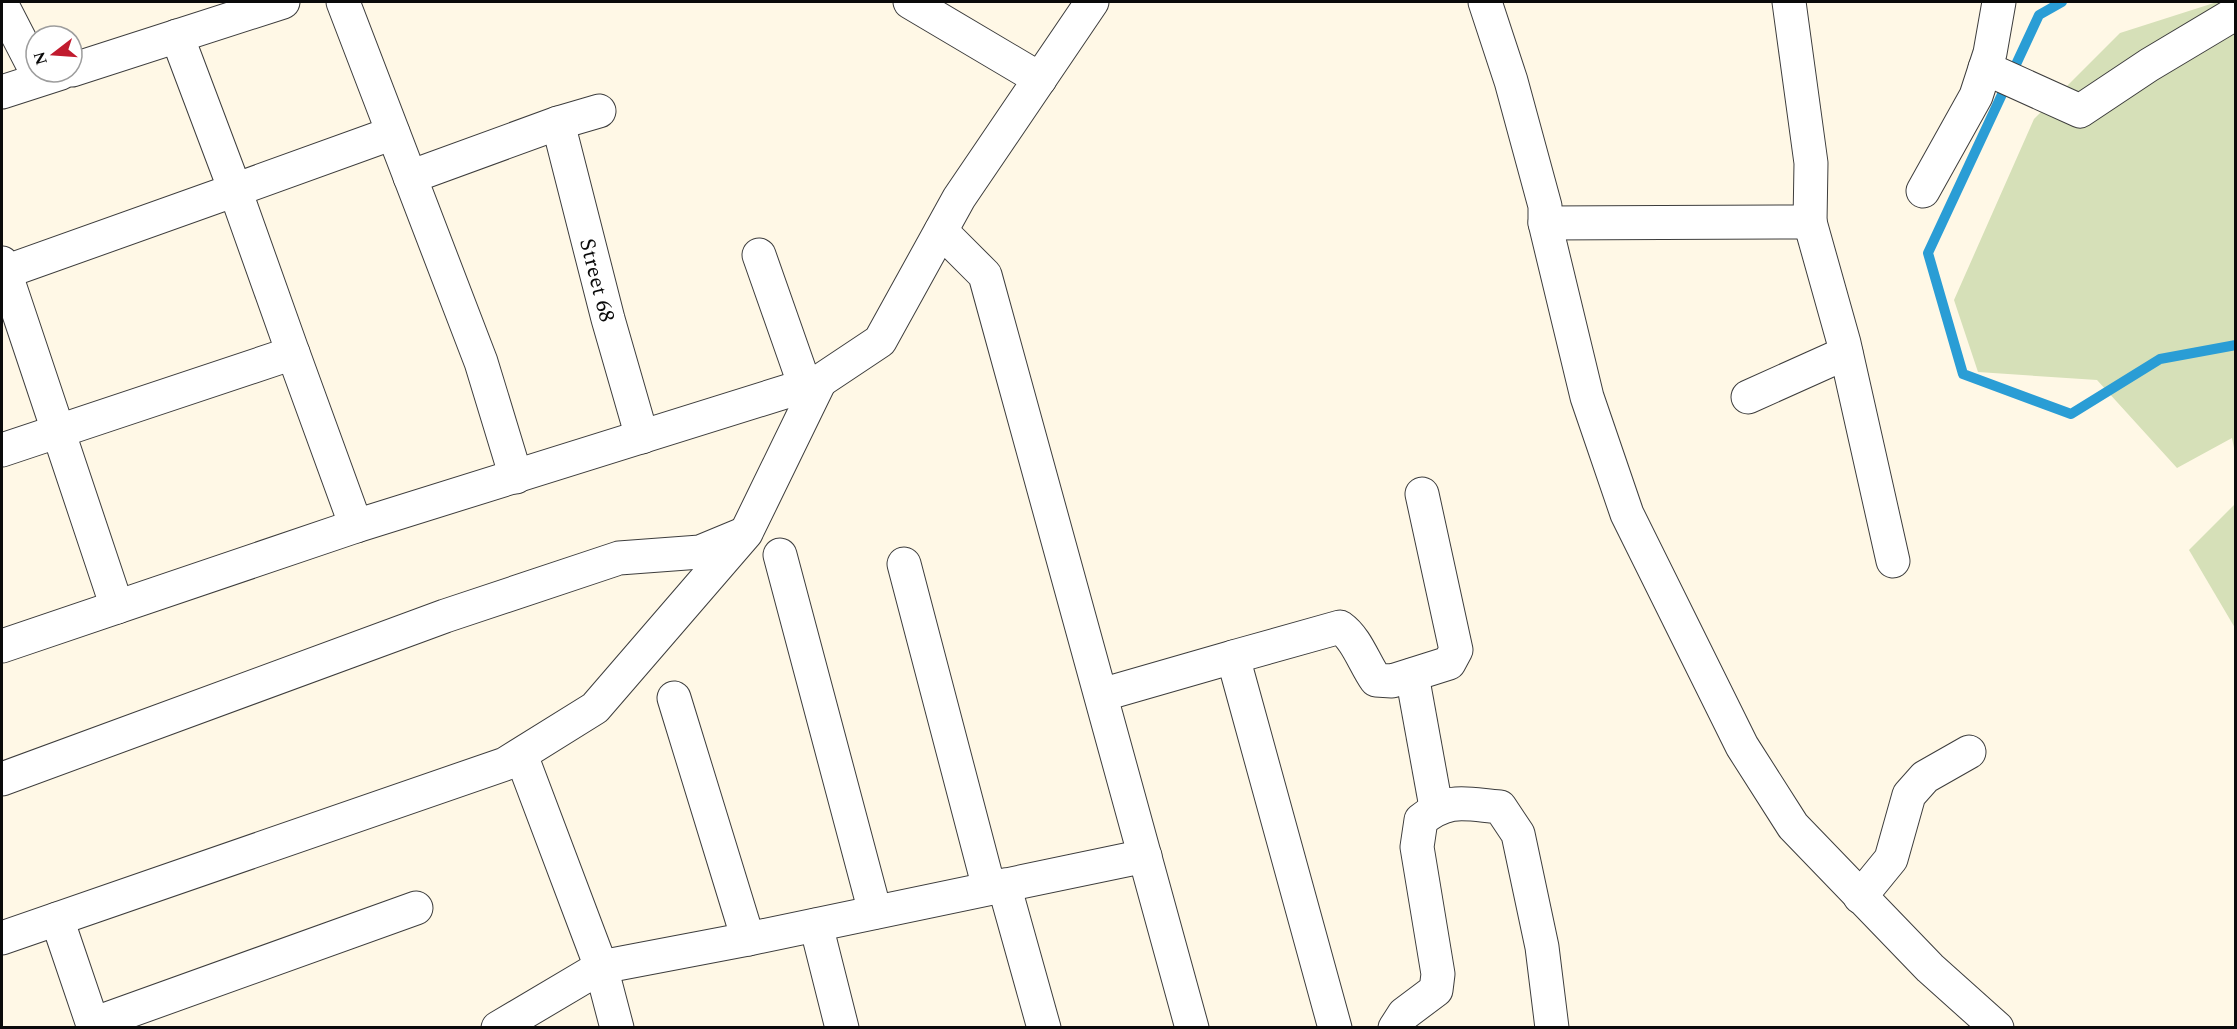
<svg xmlns="http://www.w3.org/2000/svg" width="2237" height="1029" font-family="Spectral,serif">
<rect width="100%" height="100%" fill="#fff8e6"/>
<g fill="#d6e0b8">
<path d="M2217 2H2235V453L2232 438 2177 468 2097 380 1978 372 1954 300 2034 119 2120 33Z"/>
<path d="M2235 504V628L2189 550Z"/>
</g>
<g fill="none" stroke-linecap="round" stroke-linejoin="round">
<path stroke="#2a9dd5" stroke-width="10" d="M2062 2 2039 15 1928 253 1963 374 2071 414 2160 359 2236 345"/>
<defs>
<g id="minor">
<path d="M343 2 481 362 516 477"/>
<path d="M910 2 1040 79"/>
<path d="M1485 2 1511 81 1545 206V223L1587 397 1627 514 1742 746 1793 826 1930 968 1997 1028"/>
<path d="M2 5 36 71"/>
<path d="M177 36 235 190 393 133"/>
<path d="M1985 68 2080 111 2149 65 2236 13"/>
<path d="M72 70 283 2"/>
<path d="M2 92 61 73"/>
<path id="s1" d="M558 123 608 319 642 437"/>
<path d="M410 177 558 123 599 111"/>
<path d="M1923 191 1976 96 1990 53 1999 2"/>
<path d="M1810 222 1844 343 1893 561"/>
<path d="M1545 223 1810 222 1811 163 1789 2"/>
<path d="M941 231 985 275 1192 1028"/>
<path d="M759 255 805 386"/>
<path d="M2 263 5 272 235 190 293 353 2 450"/>
<path d="M2 273 5 272 117 607"/>
<path d="M293 353 356 526"/>
<path d="M1748 397 1846 353"/>
<path d="M780 555 875 912"/>
<path d="M904 564 989 888"/>
<path d="M2 646 356 526 820 381 880 341 959 198 1092 2"/>
<path d="M1233 657 1340 627C1357 639 1364 663 1376 680L1392 681 1449 663 1456 650 1422 494"/>
<path d="M1412 675 1436 807"/>
<path d="M1101 695 1233 657 1335 1028"/>
<path d="M674 698 748 939 1145 856"/>
<path d="M521 755 601 967 748 939"/>
<path d="M2 779 445 616 619 558 700 552 741 535"/>
<path d="M1004 885 1044 1028"/>
<path d="M1860 897 1891 859 1909 795 1925 777 1969 752"/>
<path d="M57 919 94 1028"/>
<path d="M816 925 842 1028"/>
<path d="M2 938 505 764 595 708 746 533 820 381"/>
<path d="M93 1024 416 908"/>
<path d="M498 1028 601 967 617 1028"/>
<path d="M1395 1028 1404 1014 1436 990 1438 974 1417 847 1421 820C1449 797 1465 804 1500 807L1518 834 1542 947 1552 1028"/>
</g>
</defs>
<use href="#minor" stroke="#3d3d3d" stroke-width="35"/>
<use href="#minor" stroke="#fff" stroke-width="33"/>
</g>
<g text-anchor="middle" stroke-width="6" stroke-linejoin="round" paint-order="stroke">
<g font-size="22" fill="#0a0a0a" stroke="#fff">
<text dy="8" stroke="none"><textPath href="#s1" startOffset="162">Street 68</textPath></text>
</g>
</g>
<rect width="2237" height="1029" fill="none" stroke="#0a0a0a" stroke-width="6"/>
<g transform="translate(54 54) rotate(253)"><circle r="28" fill="#ffffff" stroke="#9d9d9d" stroke-width="1.5"/>
<path d="M0-4.5L10 22L0 15L-10 22Z" fill="#c11b2e"/>
<text y="-9" font-size="16" font-weight="bold" text-anchor="middle" fill="#0a0a0a">N</text>
</g>
</svg>
